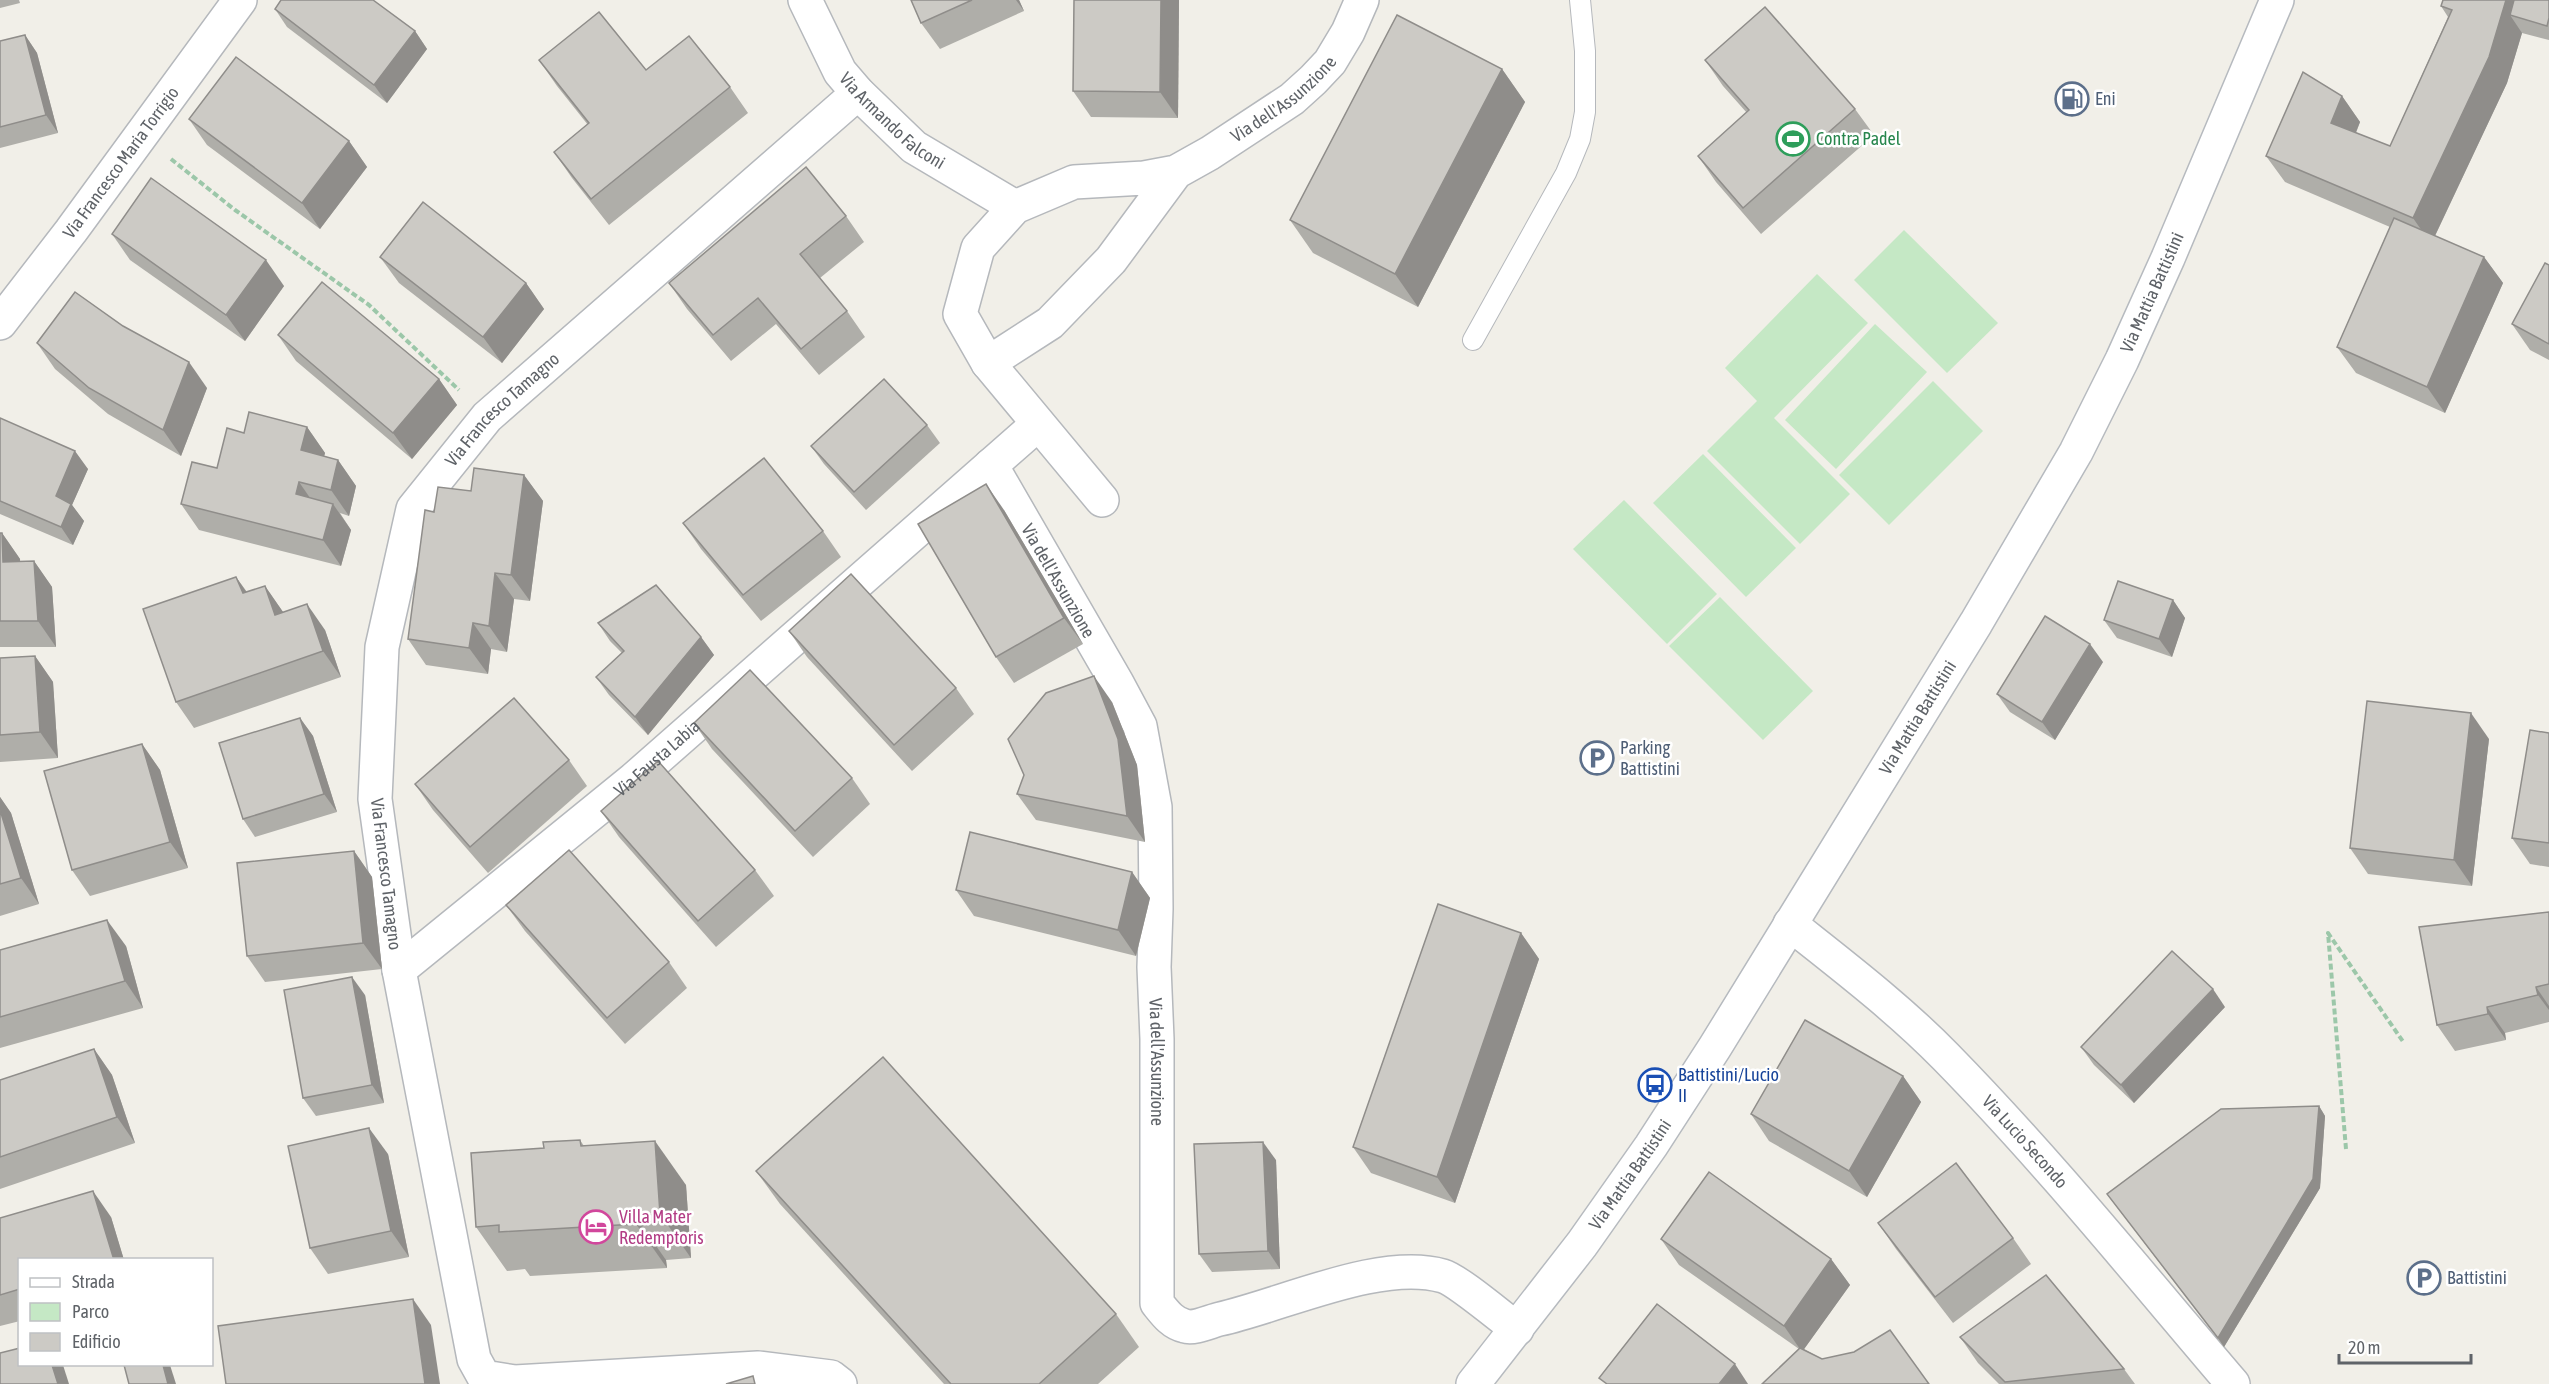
<svg xmlns="http://www.w3.org/2000/svg" width="2549" height="1384" font-family="'Asap Condensed',sans-serif">
<rect width="100%" height="100%" fill="#f1efe8"/>
<g fill="#c5e8c5">
<path d="M1904 230 1998 323 1947 373 1854 280Z"/>
<path d="M1817 274 1868 323 1774 418 1850 494 1800 544 1707 451 1757 401 1725 368Z"/>
<path d="M1875 324 1927 372 1836 469 1785 420Z"/>
<path d="M1933 381 1983 431 1889 525 1839 475Z"/>
<path d="M1703 454 1796 548 1746 597 1653 503Z"/>
<path d="M1624 500 1717 594 1667 644 1573 549Z"/>
<path d="M1720 597 1813 691 1763 740 1669 646Z"/>
</g>
<g fill="none" stroke-linecap="round" stroke-linejoin="round">
<defs>
<path id="lane" d="M1473 340 1566 173 1580 139 1585 112V51L1580 0"/>
<g id="street">
<path id="s1" d="M805 0 840 72 858 93 914 147 1015 207"/>
<path id="s2" d="M1176 172 1111 260 1050 323 988 363 960 314 978 248 1015 207 1074 182 1144 178 1176 172 1210 153 1292 99 1313 80 1330 62 1348 32 1362 0"/>
<path id="s3" d="M0 323 71 231 240 0"/>
<path d="M988 363 1102 500"/>
<path id="s4" d="M991 465 1117 683 1140 726 1155 807 1156 909 1154 967 1157 1039V1303C1165 1313 1172 1323 1185 1326 1194 1329 1211 1321 1220 1319 1283 1305 1380 1258 1443 1276 1457 1280 1502 1318 1517 1329"/>
<path id="s5" d="M1790 924C1843 966 1898 1008 1946 1057 2047 1160 2139 1274 2233 1384"/>
<path id="s6" d="M399 970 634 779 1038 424"/>
<path id="s7" d="M840 1384 831 1377 758 1368 515 1382 484 1377 474 1359 399 970 375 799 382 647 413 509 487 417 858 93"/>
</g>
<g id="secondary">
<path id="s8" d="M1473 1384 1582 1244 1651 1146 1715 1047 1976 623 2076 452 2122 360 2168 258 2277 0"/>
</g>
</defs>
<use href="#lane" stroke="#b5b8bc" stroke-width="22"/>
<use href="#street" stroke="#b5b8bc" stroke-width="36"/>
<use href="#secondary" stroke="#b6babf" stroke-width="36"/>
<g stroke="#9cc7a9" stroke-width="4" stroke-dasharray="6 3" stroke-linecap="butt">
<path d="M171 159 235 210 369 305 459 390"/>
<path d="M2346 1149 2328 933 2404 1043"/>
</g>
<use href="#lane" stroke="#fff" stroke-width="20"/>
<use href="#street" stroke="#fff" stroke-width="33"/>
<use href="#secondary" stroke="#fff" stroke-width="33"/>
</g>
<g fill="#afaea9">
<path d="M0 0H19L20 3 0 8Z"/>
<path d="M911 0H1019L1024 11 940 49 921 23Z"/>
<path d="M1074 0H1179L1178 118 1091 117 1073 91Z"/>
<path d="M2549 0V40L2522 33 2507 83 2435 236 2484 257 2503 283 2445 413 2356 373 2337 347 2390 227 2285 182 2266 156 2342 96 2360 122 2356 133 2390 146 2448 17 2441 6Z"/>
<path d="M275 9 415 31 427 49 387 103 287 27Z"/>
<path d="M25 35 37 53 58 133 0 148V41Z"/>
<path d="M539 60 646 70 730 87 748 113 609 225 572 178 554 152 588 125 557 86Z"/>
<path d="M1705 60 1855 109 1874 135 1761 234 1716 182 1698 156 1747 113 1723 86Z"/>
<path d="M1502 69 1525 102 1418 307 1313 253 1290 220Z"/>
<path d="M189 119 349 141 367 167 320 229 207 145Z"/>
<path d="M846 216 864 242 820 278 847 311 865 337 819 375 776 324 731 361 687 309 669 283Z"/>
<path d="M112 234 284 286 245 341 130 260Z"/>
<path d="M380 257 526 283 544 309 502 363 399 283Z"/>
<path d="M2549 265V360L2530 350 2512 324Z"/>
<path d="M278 335 439 379 457 405 412 459 296 361Z"/>
<path d="M37 343 207 388 181 456 108 414 55 369Z"/>
<path d="M0 418 88 469 72 505 84 521 73 545 0 514Z"/>
<path d="M927 425 940 443 866 510 824 464 811 446Z"/>
<path d="M307 427 325 453 324 456 338 460 356 486 349 516 340 513 351 530 341 566 199 530 181 504 217 468 244 433Z"/>
<path d="M524 475 543 501 530 601 514 599 507 652 491 649 488 674 426 665 408 639 434 512 471 491Z"/>
<path d="M1004 510 1083 644 1014 683 996 657Z"/>
<path d="M683 523 823 531 841 557 761 621 701 549Z"/>
<path d="M0 533H2L20 559V562L34 561 52 587 56 647H0Z"/>
<path d="M236 577 247 592 265 586 283 612 325 630 341 677 194 728 176 702Z"/>
<path d="M2173 600 2185 618 2172 657 2117 638 2104 620Z"/>
<path d="M598 623 701 637 714 655 648 735 609 695 596 677 622 653 610 641Z"/>
<path d="M789 631 956 688 974 714 912 771 807 657Z"/>
<path d="M35 656 53 682 58 758 0 762V658Z"/>
<path d="M2103 662 2055 740 2010 712 1997 694Z"/>
<path d="M1112 702 1137 765 1145 842 1036 820 1017 794Z"/>
<path d="M300 718 313 736 337 812 255 837 243 819Z"/>
<path d="M694 723 852 778 870 804 813 857 712 749Z"/>
<path d="M2549 733V867L2530 864 2512 838Z"/>
<path d="M2489 739 2472 886 2368 874 2350 848Z"/>
<path d="M142 744 160 770 188 868 90 896 72 870Z"/>
<path d="M569 760 587 786 488 873 433 810 415 784Z"/>
<path d="M0 797 11 813 39 904 0 916Z"/>
<path d="M601 811 755 870 774 896 716 947 619 837Z"/>
<path d="M354 851 372 877 382 969 265 982 247 956Z"/>
<path d="M1132 872 1150 898 1136 956 974 916 956 890Z"/>
<path d="M506 905 669 962 687 988 625 1044 525 931Z"/>
<path d="M2549 912V1022L2505 1033 2506 1040 2455 1051 2437 1025Z"/>
<path d="M1521 933 1539 959 1455 1203 1371 1173 1353 1147Z"/>
<path d="M126 946 143 1008 0 1048V950Z"/>
<path d="M365 995 384 1103 316 1116 303 1098Z"/>
<path d="M2225 1007 2134 1103 2094 1065 2081 1047Z"/>
<path d="M94 1049 112 1075 135 1143 0 1189V1080Z"/>
<path d="M1903 1076 1921 1102 1867 1197 1769 1141 1751 1114Z"/>
<path d="M2319 1106 2325 1116 2320 1188 2224 1347 2107 1194Z"/>
<path d="M580 1140 584 1146 686 1185 691 1258 666 1260 667 1268 530 1276 525 1269 507 1271 476 1227 544 1148Z"/>
<path d="M388 1154 409 1257 328 1274 310 1248Z"/>
<path d="M1276 1160 1280 1269 1212 1272 1199 1254Z"/>
<path d="M756 1171 1116 1314 1139 1347 1098 1384H944L780 1204Z"/>
<path d="M111 1217 124 1260H20V1321L0 1326V1218Z"/>
<path d="M1878 1223 2013 1238 2031 1264 1953 1323 1896 1249Z"/>
<path d="M1661 1239 1831 1259 1850 1285 1804 1349 1822 1359 1762 1384 1799 1349 1679 1265Z"/>
<path d="M1960 1337 2124 1369 2135 1384H1999L1978 1363Z"/>
</g>
<g fill="#8f8d8a">
<path d="M1016 0H1019L1024 11Z"/>
<path d="M1161 0H1179L1178 118 1160 92Z"/>
<path d="M2506 0H2532L2510 15 2522 33 2507 83 2431 244 2413 218Z"/>
<path d="M415 31 427 49 387 103 374 85Z"/>
<path d="M25 35 37 53 58 133 46 115Z"/>
<path d="M1502 69 1525 102 1418 307 1395 274Z"/>
<path d="M2342 96 2360 122 2349 149 2331 123Z"/>
<path d="M349 141 367 167 320 229 302 203Z"/>
<path d="M2484 257 2503 283 2445 413 2427 387Z"/>
<path d="M266 260 284 286 245 341 226 315Z"/>
<path d="M526 283 544 309 502 363 483 337Z"/>
<path d="M189 362 207 388 181 456 163 430Z"/>
<path d="M439 379 457 405 412 459 393 433Z"/>
<path d="M307 427 325 453 319 476 301 450Z"/>
<path d="M75 451 88 469 72 505 84 521 73 545 61 527 56 496Z"/>
<path d="M338 460 356 486 349 516 331 490Z"/>
<path d="M524 475 543 501 530 601 511 575Z"/>
<path d="M299 482 317 508 296 494Z"/>
<path d="M986 484 1004 510 1083 644 1064 618Z"/>
<path d="M333 504 351 530 341 566 323 540Z"/>
<path d="M2 533 20 559 21 588 3 562Z"/>
<path d="M34 561 52 587 56 647 38 621Z"/>
<path d="M495 573 514 599 507 652 489 626Z"/>
<path d="M236 577 254 603 243 593Z"/>
<path d="M265 586 283 612 275 615Z"/>
<path d="M2173 600 2185 618 2172 657 2159 639Z"/>
<path d="M307 604 325 630 341 677 323 651Z"/>
<path d="M473 623 491 649 488 674 469 648Z"/>
<path d="M701 637 714 655 648 735 635 717Z"/>
<path d="M2090 644 2103 662 2055 740 2042 722Z"/>
<path d="M35 656 53 682 58 758 40 732Z"/>
<path d="M1094 676 1112 702 1137 765 1145 842 1127 816Z"/>
<path d="M2471 713 2489 739 2472 886 2454 860Z"/>
<path d="M300 718 313 736 337 812 324 794Z"/>
<path d="M142 744 160 770 188 868 170 842Z"/>
<path d="M0 797 11 813 39 904 21 878 0 810Z"/>
<path d="M354 851 372 877 382 969 363 943Z"/>
<path d="M1132 872 1150 898 1136 956 1118 930Z"/>
<path d="M107 920 126 946 143 1008 125 981Z"/>
<path d="M1521 933 1539 959 1455 1203 1437 1177Z"/>
<path d="M352 977 365 995 384 1103 372 1085Z"/>
<path d="M2536 987 2549 1006V1010L2538 995Z"/>
<path d="M2213 989 2225 1007 2134 1103 2121 1085Z"/>
<path d="M2487 1007 2505 1033 2506 1040 2488 1014Z"/>
<path d="M94 1049 112 1075 135 1143 117 1117Z"/>
<path d="M1903 1076 1921 1102 1867 1197 1849 1171Z"/>
<path d="M2319 1106 2325 1116 2320 1188 2224 1347 2218 1338Z"/>
<path d="M369 1128 388 1154 409 1257 391 1231Z"/>
<path d="M655 1141 686 1185 691 1258 660 1214Z"/>
<path d="M1263 1142 1276 1160 1280 1269 1268 1251Z"/>
<path d="M93 1191 111 1217 124 1260H114Z"/>
<path d="M635 1216 666 1260 667 1268 636 1224Z"/>
<path d="M1831 1259 1850 1285 1802 1352 1784 1326Z"/>
<path d="M413 1299 431 1325 440 1384H425Z"/>
<path d="M1735 1364 1748 1384H1719Z"/>
<path d="M52 1365H63L69 1384H58Z"/>
<path d="M163 1365H170L176 1384H168Z"/>
</g>
<g fill="#cccac5" stroke="#8f8d8a" stroke-width="1.5">
<path d="M281 0H373L415 31 374 85 275 9Z"/>
<path d="M911 0H972L921 23Z"/>
<path d="M1074 0H1161L1160 92 1073 91Z"/>
<path d="M2443 0H2506L2489 57 2413 218 2266 156 2303 72 2342 96 2331 123 2390 146 2452 10 2441 6Z"/>
<path d="M2514 0H2549V18L2547 26 2510 15Z"/>
<path d="M1765 7 1855 109 1743 208 1698 156 1749 110 1705 60Z"/>
<path d="M599 12 646 70 689 36 730 87 591 199 554 152 589 123 539 60Z"/>
<path d="M1397 15 1502 69 1395 274 1290 220Z"/>
<path d="M25 35 46 115 0 127V41Z"/>
<path d="M236 57 349 141 302 203 189 119Z"/>
<path d="M806 167 846 216 800 254 847 311 801 349 758 298 713 335 669 283Z"/>
<path d="M151 178 266 260 226 315 112 234Z"/>
<path d="M423 202 526 283 483 337 380 257Z"/>
<path d="M2394 218 2484 257 2427 387 2337 347Z"/>
<path d="M2545 263 2549 265V344L2512 324Z"/>
<path d="M322 282 439 379 393 433 278 335Z"/>
<path d="M75 292 123 326 189 362 163 430 89 388 37 343Z"/>
<path d="M884 379 927 425 854 492 811 446Z"/>
<path d="M249 412 307 427 301 450 338 460 331 490 299 482 296 494 333 504 323 540 181 504 192 462 217 468 227 428 244 433Z"/>
<path d="M0 418 75 451 56 496 71 504 61 527 0 501Z"/>
<path d="M764 458 823 531 743 595 683 523Z"/>
<path d="M474 468 524 475 511 575 495 573 489 626 473 623 469 648 408 639 425 510 434 512 438 487 471 491Z"/>
<path d="M986 484 1064 618 996 657 918 524Z"/>
<path d="M0 533H2L3 562 34 561 38 621H0Z"/>
<path d="M851 574 956 688 894 745 789 631Z"/>
<path d="M236 577 243 593 265 586 275 615 307 604 323 651 176 702 143 609Z"/>
<path d="M2118 581 2173 600 2159 639 2104 620Z"/>
<path d="M656 585 701 637 635 717 596 677 624 651 598 623Z"/>
<path d="M2045 616 2090 644 2042 722 1997 694Z"/>
<path d="M35 656 40 732 0 735V658Z"/>
<path d="M750 670 852 778 795 831 694 723Z"/>
<path d="M1094 676 1118 739 1127 816 1017 794 1024 775 1008 739 1046 693Z"/>
<path d="M514 698 569 760 470 847 415 784Z"/>
<path d="M2367 701 2471 713 2454 860 2350 848Z"/>
<path d="M300 718 324 794 243 819 219 743Z"/>
<path d="M2530 730 2549 733V843L2512 838Z"/>
<path d="M142 744 170 842 72 870 44 771Z"/>
<path d="M658 761 755 870 698 921 601 811Z"/>
<path d="M0 810 21 878 0 884Z"/>
<path d="M970 832 1132 872 1118 930 956 890Z"/>
<path d="M569 850 669 962 607 1018 506 905Z"/>
<path d="M354 851 363 943 247 956 237 863Z"/>
<path d="M1438 904 1521 933 1437 1177 1353 1147Z"/>
<path d="M2549 912V984L2536 987 2538 995 2487 1007 2488 1014 2437 1025 2419 927Z"/>
<path d="M107 920 125 981 0 1017V950Z"/>
<path d="M2172 951 2213 989 2121 1085 2081 1047Z"/>
<path d="M352 977 372 1085 303 1098 284 990Z"/>
<path d="M1805 1020 1903 1076 1849 1171 1751 1114Z"/>
<path d="M94 1049 117 1117 0 1157V1080Z"/>
<path d="M883 1057 1116 1314 1039 1384H951L756 1171Z"/>
<path d="M2319 1106 2313 1179 2218 1338 2107 1194 2221 1109Z"/>
<path d="M369 1128 391 1231 310 1248 288 1146Z"/>
<path d="M580 1140 581 1146 655 1141 660 1214 635 1216 636 1224 499 1232V1225L476 1227 471 1153 544 1148 543 1142Z"/>
<path d="M1263 1142 1268 1251 1199 1254 1194 1144Z"/>
<path d="M1956 1163 2013 1238 1935 1297 1878 1223Z"/>
<path d="M1709 1172 1831 1259 1784 1326 1661 1239Z"/>
<path d="M93 1191 114 1260H20V1289L0 1295V1218Z"/>
<path d="M2046 1275 2124 1369 2005 1382 1960 1337Z"/>
<path d="M413 1299 425 1384H226L218 1326Z"/>
<path d="M1657 1304 1735 1364 1719 1384H1607L1599 1378Z"/>
<path d="M1890 1330 1929 1384H1762L1800 1348 1822 1359 1854 1352Z"/>
<path d="M20 1348V1365H52L58 1384H0V1353Z"/>
<path d="M124 1365H163L168 1384H129Z"/>
<path d="M753 1376 755 1384H726Z"/>
</g>
<defs>
<symbol id="fuel-ring" viewBox="-11 -11 22 22"><circle r="9.5" fill="#fff" stroke="#5c6f8a" stroke-width="1.5"/><path d="M-5.5-6h7V0h2V4h1.3V-2.5L3-4.5l.8-.8L6-3V5H2.5V1h-1V6h-7ZM-4.2-4.7v3.2H.2V-4.7Z" fill="#5c6f8a"/></symbol>
<symbol id="stadium-ring" viewBox="-11 -11 22 22"><circle r="9.5" fill="#fff" stroke="#2e9e5b" stroke-width="1.5"/><path d="M0-5a6.5 5 0 1 0 0 10a6.5 5 0 1 0 0-10ZM-3.5-1.8h7v3.6h-7Z" fill="#2e9e5b"/></symbol>
<symbol id="parking-ring" viewBox="-11 -11 22 22"><circle r="9.5" fill="#fff" stroke="#5c6f8a" stroke-width="1.5"/><path d="M-3.5-5.5H1a3.5 3.5 0 0 1 0 7H-1V5.5H-3.5ZM-1-3.4V-.6H.8a1.4 1.4 0 0 0 0-2.8Z" fill="#5c6f8a"/></symbol>
<symbol id="bus-ring" viewBox="-11 -11 22 22"><circle r="9.5" fill="#fff" stroke="#1a4fb4" stroke-width="1.5"/><path d="M-5-6H5V4H4V6H2V4H-2V6H-4V4H-5ZM-3.5-4V0h7V-4ZM-3.5 1.2v1.5H-2V1.2ZM2 1.2v1.5H3.5V1.2Z" fill="#1a4fb4"/></symbol>
<symbol id="hotel-ring" viewBox="-11 -11 22 22"><circle r="9.5" fill="#fff" stroke="#d1479c" stroke-width="1.5"/><path d="M-6-4.5h1.5V1H6V5H4.5V3h-9V5H-6ZM-4 0a1.8 1.8 0 1 1 3.6 0ZM.5 0V-2.5h3Q6-2.5 6 0Z" fill="#d1479c"/></symbol>
</defs>
<g fill-rule="evenodd">
<use href="#fuel-ring" x="2053" y="80" width="38" height="38"/>
<use href="#stadium-ring" x="1774" y="120" width="38" height="38"/>
<use href="#parking-ring" x="1578" y="739" width="38" height="38"/>
<use href="#bus-ring" x="1636" y="1066" width="38" height="38"/>
<use href="#hotel-ring" x="577" y="1208" width="38" height="38"/>
<use href="#parking-ring" x="2405" y="1259" width="38" height="38"/>
</g>
<g text-anchor="middle" stroke-width="5" stroke-linejoin="round" paint-order="stroke">
<g font-size="18" fill="#5f6368" stroke="#fff">
<text dy="6" stroke="none"><textPath href="#s2" startOffset="748">Via dell'Assunzione</textPath></text>
<text dy="6" stroke="none"><textPath href="#s1" startOffset="152">Via Armando Falconi</textPath></text>
<text dy="6" stroke="none"><textPath href="#s3" startOffset="201">Via Francesco Maria Torrigio</textPath></text>
<text dy="6" stroke="none"><textPath href="#s8" startOffset="1288">Via Mattia Battistini</textPath></text>
<text dy="6" stroke="none"><textPath href="#s7" startOffset="1377">Via Francesco Tamagno</textPath></text>
<text dy="6" stroke="none"><textPath href="#s4" startOffset="134">Via dell'Assunzione</textPath></text>
<text dy="6" stroke="none"><textPath href="#s8" startOffset="802">Via Mattia Battistini</textPath></text>
<text dy="6" stroke="none"><textPath href="#s6" startOffset="334">Via Fausta Labia</textPath></text>
<text transform="translate(386 874) rotate(83)" y="6">Via Francesco Tamagno</text>
<text dy="6" stroke="none"><textPath href="#s4" startOffset="638">Via dell'Assunzione</textPath></text>
<text dy="6" stroke="none"><textPath href="#s5" startOffset="321">Via Lucio Secondo</textPath></text>
<text dy="6" stroke="none"><textPath href="#s8" startOffset="262">Via Mattia Battistini</textPath></text>
</g>
<g font-size="18" fill="#4e5e75" stroke="#fff" text-anchor="start">
<text x="2095" y="105">Eni</text>
<text x="1620" y="754">Parking<tspan x="1620" dy="21">Battistini</tspan></text>
<text x="2447" y="1284">Battistini</text>
</g>
<g font-size="18" fill="#27864d" stroke="#fff" text-anchor="start">
<text x="1816" y="145">Contra Padel</text>
</g>
<g font-size="18" fill="#164399" stroke="#fff" text-anchor="start">
<text x="1678" y="1081">Battistini/Lucio<tspan x="1678" dy="21">II</tspan></text>
</g>
<g font-size="18" fill="#b23c85" stroke="#fff" text-anchor="start">
<text x="619" y="1223">Villa Mater<tspan x="619" dy="21">Redemptoris</tspan></text>
</g>
</g>
<rect x="18" y="1258" width="195" height="108" fill="#ffffff" stroke="#bfc1c3" stroke-width="1.5"/>
<rect x="30" y="1278" width="30" height="9" fill="#ffffff" stroke="#bfc1c3" stroke-width="1.5"/>
<text x="72" y="1288" font-size="18" fill="#5f6368">Strada</text>
<rect x="30" y="1303" width="30" height="18" fill="#c5e8c5" stroke="#bfc1c3" stroke-width="1.5"/>
<text x="72" y="1318" font-size="18" fill="#5f6368">Parco</text>
<rect x="30" y="1333" width="30" height="18" fill="#cccac5" stroke="#bfc1c3" stroke-width="1.5"/>
<text x="72" y="1348" font-size="18" fill="#5f6368">Edificio</text>
<path d="M2339 1354v9h132v-9" fill="none" stroke="#5f6368" stroke-width="3"/>
<text x="2348" y="1354" font-size="18" fill="#5f6368" stroke="#ffffff" stroke-width="4.5" paint-order="stroke">20 m</text>
</svg>
